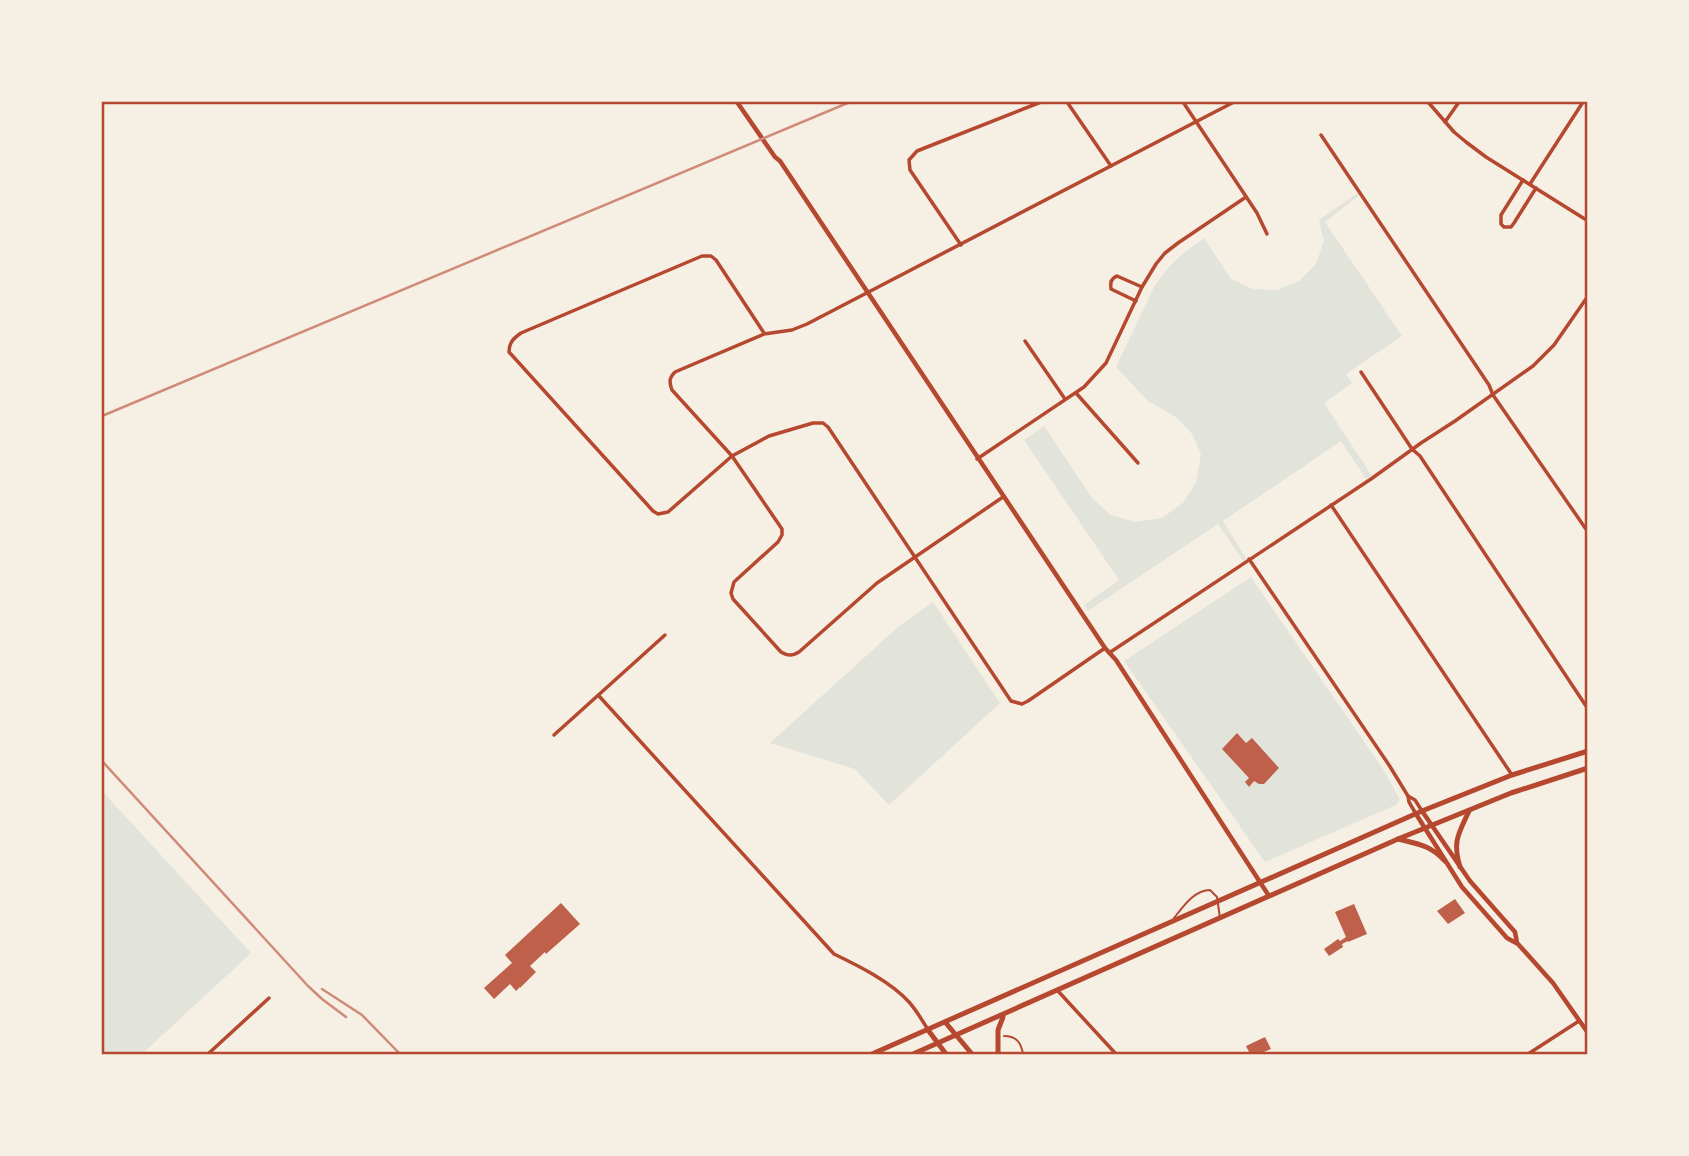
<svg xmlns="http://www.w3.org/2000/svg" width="1689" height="1156" font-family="'Alegreya Sans',sans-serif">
<rect width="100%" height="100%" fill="#f6efe4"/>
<g fill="#e2e4dc">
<path d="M1356 194H1361L1325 222 1402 336 1346 374 1352 383 1324 403 1372 476 1366 479 1341 441 1223 521 1247 560 1244 562 1218 524 1088 611 1084 605 1119 580 1024 440 1044 426 1092 498 1111 515 1136 522 1162 518 1184 502 1196 482 1201 455 1193 435 1176 417 1148 401 1116 367 1153 289C1167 265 1182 254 1204 238L1231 279 1253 289 1277 290 1299 281 1316 264 1324 241 1319 220Z"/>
<path d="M1251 577 1383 769 1400 800 1396 805 1265 862 1124 661Z"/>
<path d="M933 602 1000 703 889 805 855 769 770 743 898 627Z"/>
<path d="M102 791 251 953 142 1054H102Z"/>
</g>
<g fill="#bf614a">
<path d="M1237 733 1246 743 1252 738 1279 768 1264 784H1259L1254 781 1249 787 1245 782 1249 778 1222 749Z"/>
<path d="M1455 899 1465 913 1448 924 1437 911Z"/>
<path d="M561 903 580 924 546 954 545 952 530 966 536 972 520 988V987L516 991 510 984 494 999 484 988 512 963 505 955Z"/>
<path d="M1354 904 1367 934 1348 942V941L1342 944 1343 947 1329 956 1324 949 1338 939 1340 941 1346 937 1335 912Z"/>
<path d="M1265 1037 1271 1049 1259 1054H1250L1246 1046Z"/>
</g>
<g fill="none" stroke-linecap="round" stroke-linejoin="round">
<path stroke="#b5482f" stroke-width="2" d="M1004 1036C1017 1036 1021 1043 1023 1054"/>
<path stroke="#b5482f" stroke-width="2" d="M1174 918C1183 907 1194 890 1210 890L1217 897 1220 918"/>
<g stroke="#b5482f" stroke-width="3.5">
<path d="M1067 102 1111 166"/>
<path d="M1183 102 1257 213 1267 234"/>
<path d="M1428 102 1454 132 1466 142 1486 157 1588 221"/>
<path d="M1445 122 1459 102"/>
<path d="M1321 135 1489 385 1493 395 1588 532"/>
<path d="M1523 180 1501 215V224L1504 227H1511L1514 223 1536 188"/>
<path d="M1530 184 1583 102"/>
<path d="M961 245 910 170 909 160 917 151 1041 102"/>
<path d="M1136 301 1111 289C1110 283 1111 278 1117 276L1142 287"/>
<path d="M764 333 716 260 711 256H702L521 333C514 338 509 342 509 352L653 511 658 514 668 512 732 456 769 436 813 423H823L828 427 1011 701 1022 704 1028 701 1105 648"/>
<path d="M1025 341 1065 399"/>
<path d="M1361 372 1412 449 1420 456 1588 709"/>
<path d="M1076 393 1138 463"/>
<path d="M977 459 1084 387 1106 363 1142 287 1156 264 1165 253 1178 243 1246 197"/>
<path d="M1003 497 877 583 799 652C792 656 788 656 781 652L733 599 731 593 734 582 778 542 782 535V529L732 456 672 390C669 382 669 378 675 372L764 334 792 330 807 324 1234 102"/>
<path d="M1331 505 1512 775"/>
<path d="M1249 559 1389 765 1408 796 1409 802 1416 814"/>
<path d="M1109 653 1371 479 1421 443 1455 421 1533 366 1554 345 1588 296"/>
<path d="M599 696 834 954C859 966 891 982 909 1002 917 1011 922 1020 928 1030"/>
<path d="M554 735 665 635"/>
<path d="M1408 796 1415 800 1422 811"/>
<path d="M1058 991 1116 1054"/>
<path d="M208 1054 269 998"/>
<path d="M1528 1054 1579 1021"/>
</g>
<g stroke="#b5482f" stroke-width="4.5">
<path d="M737 102 775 157 780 161 1105 648 1116 660 1269 896"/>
<path d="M1422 811 1470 881 1515 932 1517 943"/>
<path d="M1416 814 1462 887 1507 938 1518 944 1553 983 1588 1033"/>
</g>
<g stroke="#b5482f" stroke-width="5">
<path d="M1398 839C1418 844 1430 845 1445 861"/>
<path d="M1460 867C1452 841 1459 833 1469 811"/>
<path d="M945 1022 972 1054"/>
<path d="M928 1030 946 1054"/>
<path d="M872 1054 1422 811 1512 775 1588 751"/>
<path d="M913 1054 1398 839 1511 793 1588 768"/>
<path d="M998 1054V1030L1003 1017"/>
</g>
<g stroke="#cf8b77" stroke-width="2.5">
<path d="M102 416 850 102"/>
<path d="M102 761 308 986 322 999 346 1017"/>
<path d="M322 989 362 1015 400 1054"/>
</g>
</g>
<rect width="1689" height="1156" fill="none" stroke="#f6efe4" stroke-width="206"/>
<rect x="103" y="103" width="1483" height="950" fill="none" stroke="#b5482f" stroke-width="2.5"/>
</svg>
